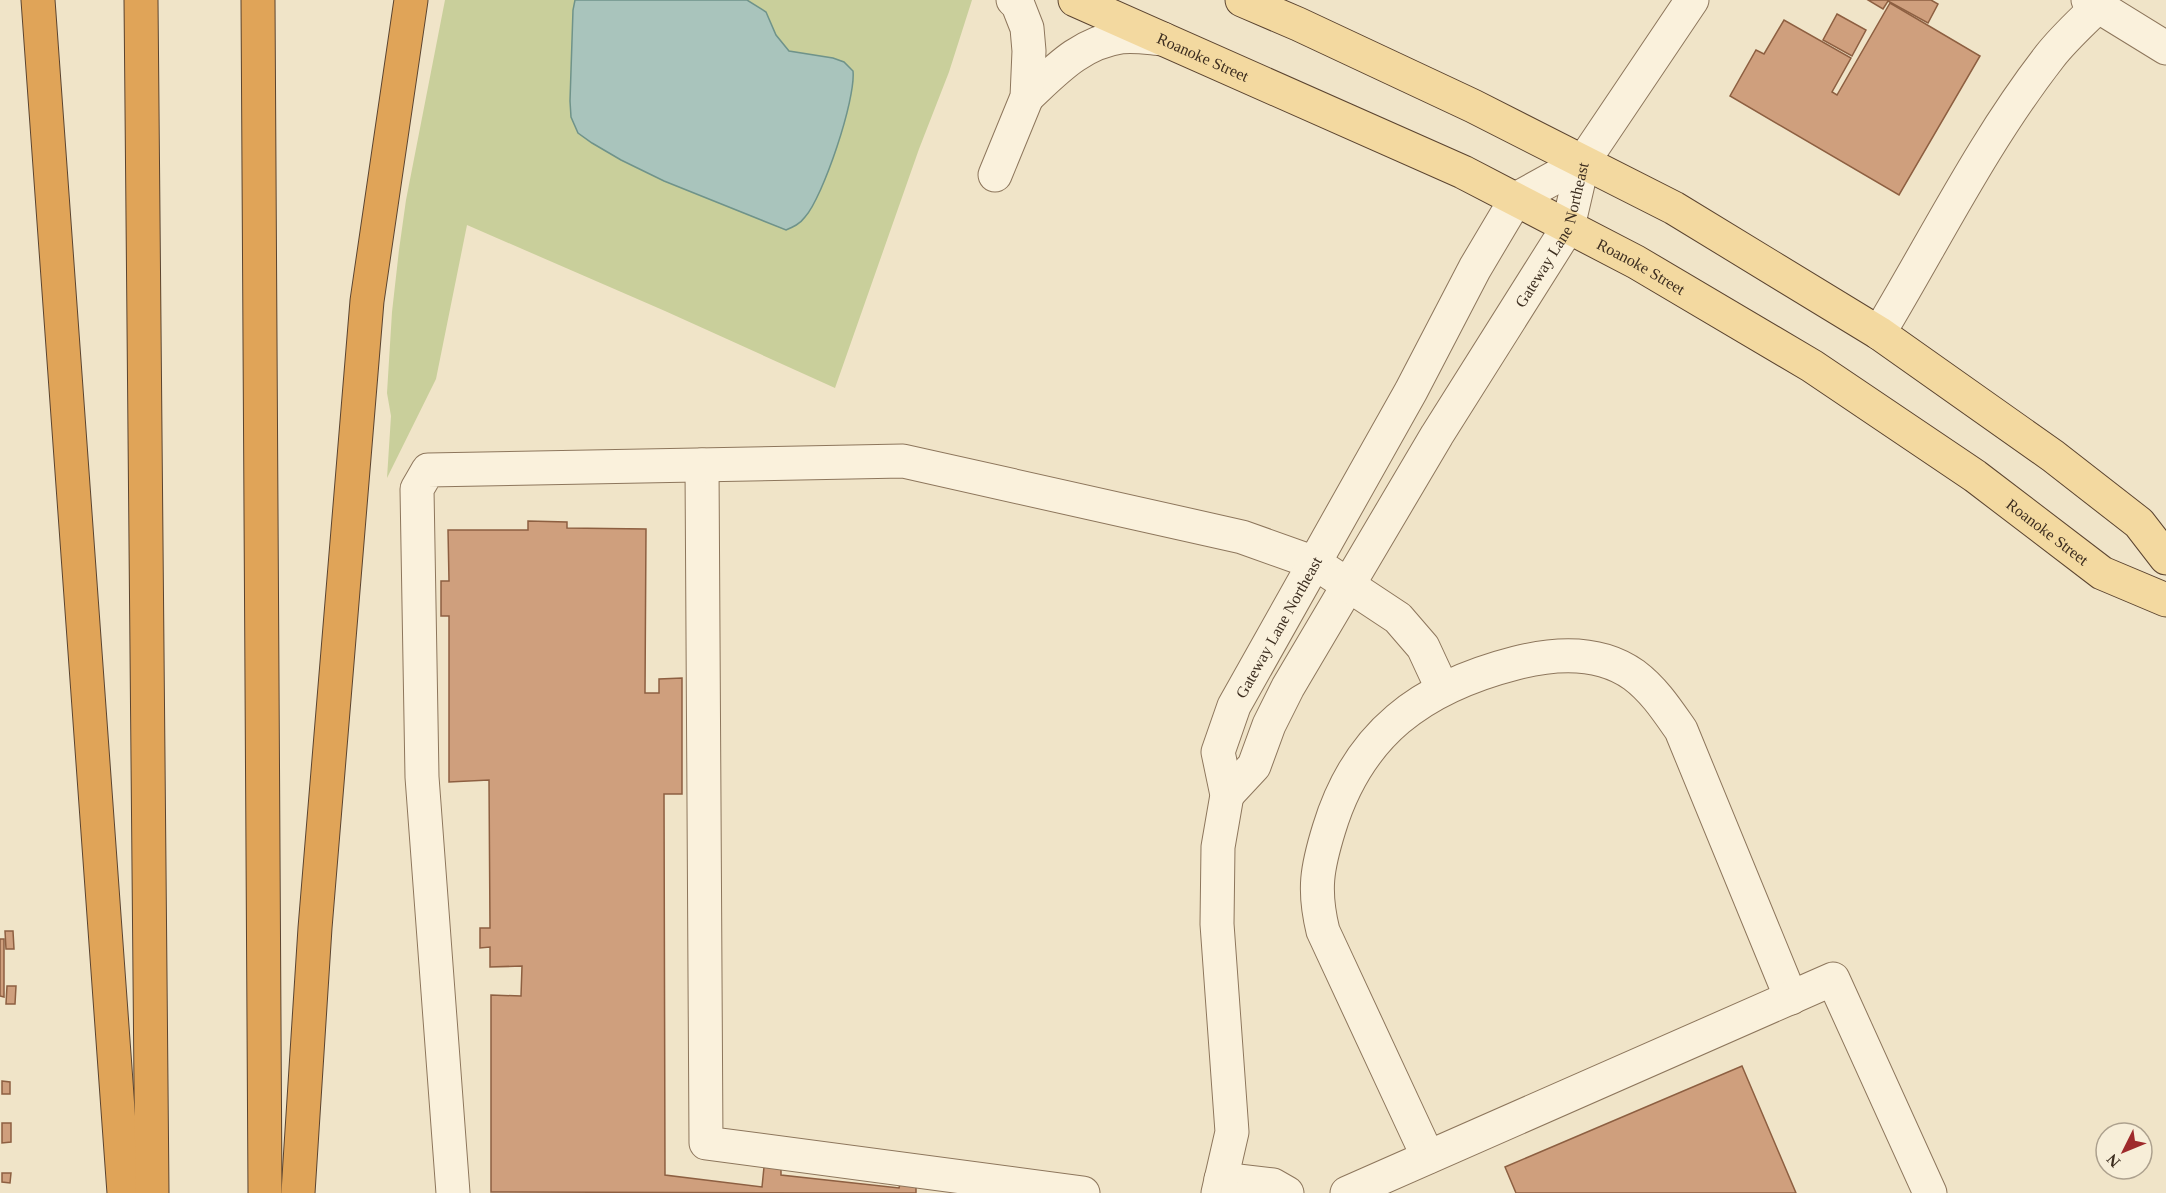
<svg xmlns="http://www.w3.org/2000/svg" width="2166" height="1193" font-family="'Times New Roman',serif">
<rect width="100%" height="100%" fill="#f0e4c8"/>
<path fill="#c9cf9b" d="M445 0H972L949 72 919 149 835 388 665 311 467 225 436 379 387 478 391 416 387 393 392 312 399 250 406 200Z"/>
<path fill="#a9c4bc" stroke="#6f938a" stroke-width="1.5" d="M575 0H747L766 12 776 35 789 51 833 58 844 62 853 71C856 99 823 197 805 217 800 224 793 227 786 230L664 181 621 160 592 143 578 133 571 117 570 101 573 10Z"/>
<g fill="#cf9f7d" stroke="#8d5f41" stroke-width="1.5">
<path d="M1868 0H1931L1938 4 1928 23 1888 1 1883 9Z"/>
<path d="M1890 3 1980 56 1899 195 1730 96 1756 50 1764 54 1784 20 1851 58 1832 92 1837 95Z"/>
<path d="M1837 14 1866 30 1852 56 1823 40Z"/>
<path d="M528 521 567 522V528L646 529 645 693H659V679L682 678V794H664L665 1175 762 1187 764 1167 781 1169V1175L899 1188 900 1184 916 1185V1193L491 1192V995L521 996 522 966 490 967V947L480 948V928H490L489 780 449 782V616H441V581H449L448 530H528Z"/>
<path d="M5 931H13L14 949H6Z"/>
<path d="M0 939H4V997L0 996Z"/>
<path d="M7 986H16L15 1004H6Z"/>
<path d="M1742 1066 1796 1193H1516L1505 1167Z"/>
<path d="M2 1081 10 1082V1094H2Z"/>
<path d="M2 1123H11V1142L2 1143Z"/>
<path d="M2 1173H11L10 1183 2 1182Z"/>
</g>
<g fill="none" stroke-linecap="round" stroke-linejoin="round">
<defs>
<g id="minor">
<path d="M2088 0 2166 48"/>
<path d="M1027 97C1055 71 1080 43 1121 37 1134 35 1150 38 1163 39"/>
<path d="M995 175 1027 97 1029 51 1027 28 1018 5 1013 0"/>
<path d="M1879 333C1935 240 1983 142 2050 56 2064 38 2082 22 2098 6"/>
<path d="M702 465 706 1143 1083 1193"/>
<path id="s1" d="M1227 795 1254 766 1269 725 1288 687 1437 435 1568 227 1583 162 1692 0"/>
<path d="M1428 1157 1323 931C1313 890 1317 868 1329 829 1358 733 1422 687 1516 663 1555 653 1599 650 1634 675 1654 690 1667 710 1681 730L1791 998"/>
<path d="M1221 1179 1273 1185 1287 1193"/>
<path d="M453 1193 422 777 417 489 428 470 903 461 1242 537 1315 563 1398 618 1423 647 1442 688"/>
<path id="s2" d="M1218 1193 1232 1132 1217 924 1218 847 1227 795 1218 752 1234 706 1411 391 1475 268 1516 199 1583 162"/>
<path d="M1347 1193 1833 979 1930 1193"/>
</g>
<g id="major">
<path id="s3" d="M1075 0 1463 172 1636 262 1812 366 1975 476 2102 573 2166 600"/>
<path d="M1242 0 1298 24 1473 106 1674 208 1879 333 2053 456 2139 523 2166 558"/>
</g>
<g id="highway">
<path d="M38 0 124 1193"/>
<path d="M141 0 152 1193"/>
<path d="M258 0 265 1193"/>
<path d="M298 1193 315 928 367 301 411 0"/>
</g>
</defs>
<use href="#minor" stroke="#8d765c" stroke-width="35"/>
<use href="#major" stroke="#5b4430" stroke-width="35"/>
<use href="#highway" stroke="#5b4430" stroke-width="35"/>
<use href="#minor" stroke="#faf1dc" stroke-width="33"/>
<use href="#major" stroke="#f3d9a0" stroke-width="33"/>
<use href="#highway" stroke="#e0a458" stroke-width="33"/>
</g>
<g text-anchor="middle" stroke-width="4.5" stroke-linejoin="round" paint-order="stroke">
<g font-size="16" fill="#3d2e20" stroke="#f7eed8">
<text dy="6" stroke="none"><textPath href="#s3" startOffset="140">Roanoke Street</textPath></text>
<text dy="6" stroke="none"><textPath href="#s1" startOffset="651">Gateway Lane Northeast</textPath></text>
<text dy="6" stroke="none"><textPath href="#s3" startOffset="626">Roanoke Street</textPath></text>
<text dy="6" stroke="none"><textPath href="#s3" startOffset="1112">Roanoke Street</textPath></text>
<text dy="6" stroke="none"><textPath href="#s2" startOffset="584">Gateway Lane Northeast</textPath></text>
</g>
</g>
<g transform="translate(2124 1151) rotate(227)"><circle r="28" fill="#f7eed8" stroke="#ada18e" stroke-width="1.5"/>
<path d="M0-4.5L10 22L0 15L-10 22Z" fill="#9e2a2b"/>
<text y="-9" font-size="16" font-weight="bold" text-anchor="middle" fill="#3d2e20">N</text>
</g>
</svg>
